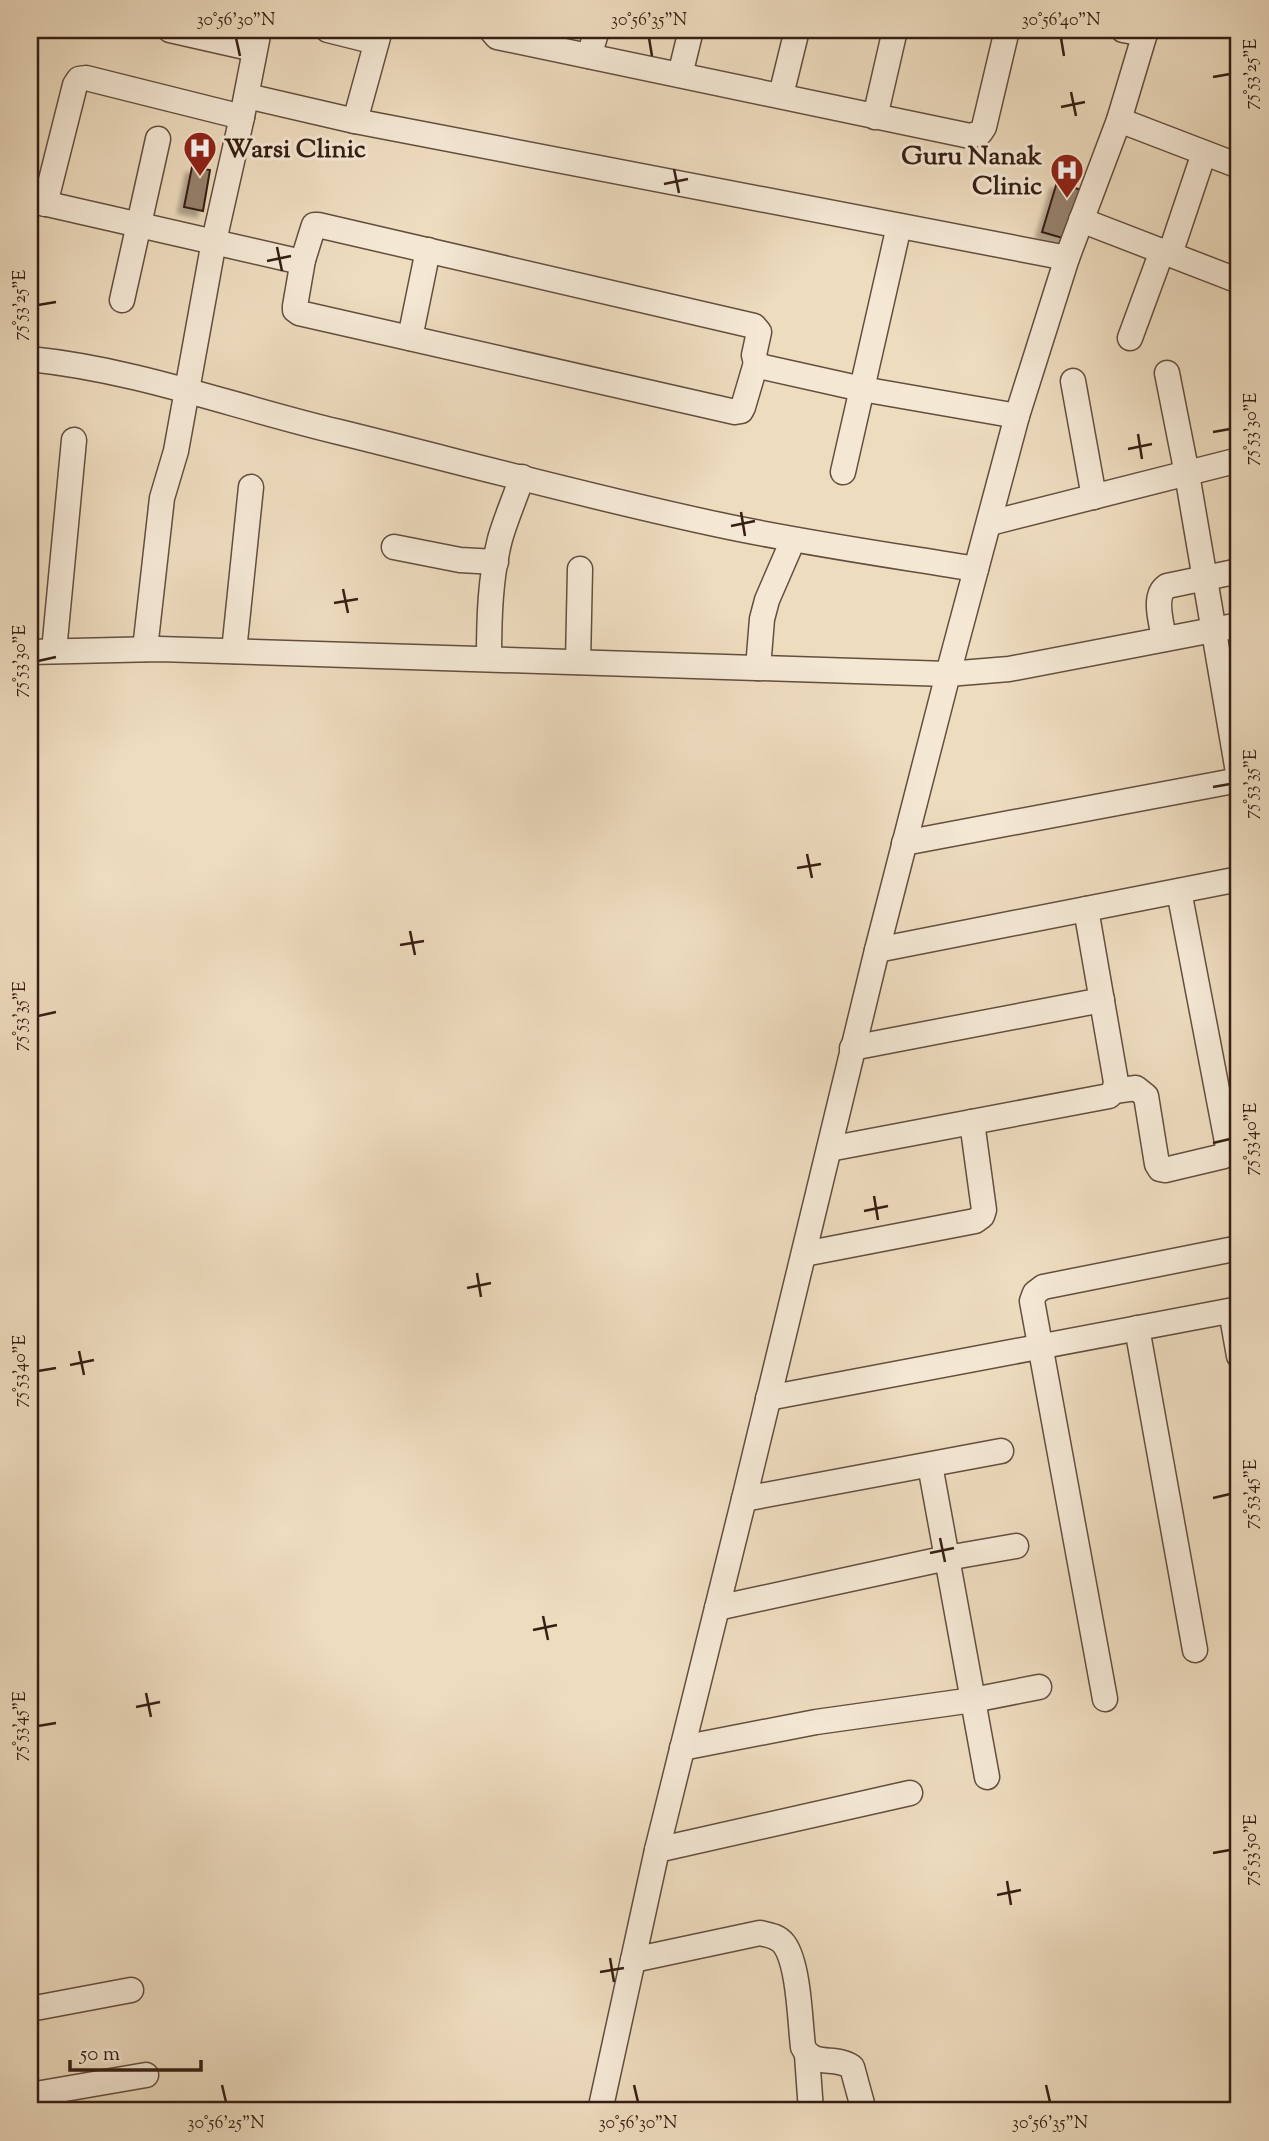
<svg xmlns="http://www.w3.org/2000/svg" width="1269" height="2141" font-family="'Sorts Mill Goudy',serif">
<defs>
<filter id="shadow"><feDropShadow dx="-6" dy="6" stdDeviation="2" flood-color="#0004"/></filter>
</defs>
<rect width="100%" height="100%" fill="#eedcbf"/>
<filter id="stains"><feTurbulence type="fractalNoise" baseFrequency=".00286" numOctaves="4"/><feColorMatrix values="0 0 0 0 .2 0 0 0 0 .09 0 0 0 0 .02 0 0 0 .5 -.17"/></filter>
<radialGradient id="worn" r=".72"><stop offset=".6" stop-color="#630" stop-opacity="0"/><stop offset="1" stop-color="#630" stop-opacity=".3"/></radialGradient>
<g fill="#96816d" stroke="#361e14" stroke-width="2" filter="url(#shadow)">
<path d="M192 167 210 170 203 211 184 207Z"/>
<path d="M1057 182 1081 190 1066 239 1042 232Z"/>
</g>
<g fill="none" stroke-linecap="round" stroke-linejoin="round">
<defs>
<g id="minor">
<path d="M170 30 254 49"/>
<path d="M328 30 376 42"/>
<path d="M491 30 497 37 970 136 980 133 984 127 1007 30"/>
<path d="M1123 30 1145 34"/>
<path d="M589 56 597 30"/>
<path d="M680 75 691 30"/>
<path d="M781 95 797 30"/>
<path d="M247 96 355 121 1067 258"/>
<path d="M875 117 895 30"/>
<path d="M1119 120 1239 166"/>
<path d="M355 121 380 30"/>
<path d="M30 200 297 261 303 260 313 228 314 225H318L754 326 759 332 754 355 756 363 763 367 862 389 1017 416"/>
<path d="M45 204 75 85 79 79 86 78 242 117"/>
<path d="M1081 220 1239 281"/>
<path d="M1170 254 1204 153"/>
<path d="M303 260 295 306V310L299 313 735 412 741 411 743 407 756 363"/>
<path d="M122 300 158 139"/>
<path d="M410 338 428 250"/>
<path d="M1130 338 1162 251"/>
<path d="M30 359C138 370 234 407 339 432 465 463 592 498 720 525 804 543 890 555 976 569"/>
<path d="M1167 373 1187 474 1239 778"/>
<path d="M1073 381 1094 497"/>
<path d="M843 472 899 226"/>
<path d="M990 523 1239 460"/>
<path d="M394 547 460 560 496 562"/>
<path d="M1164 639C1162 623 1152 596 1167 586L1239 571"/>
<path d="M145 649 162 498 176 451 214 241 242 117 259 30"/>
<path d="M54 651 74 440"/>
<path d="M234 651 251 487"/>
<path d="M30 652 159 649 948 674 1009 669 1239 625"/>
<path d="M489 659C489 619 490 578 500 539 506 518 515 498 522 477"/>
<path d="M578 662 580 569"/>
<path d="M758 668 762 619 767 600 793 540"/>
<path d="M904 843 1239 780"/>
<path d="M877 950 1239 879"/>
<path d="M852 1048 1102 1000"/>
<path d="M1114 1091 1136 1088 1146 1096 1157 1164 1160 1169 1165 1170 1224 1156 1228 1153V1147L1179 891"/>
<path d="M829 1149 1109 1096 1114 1091 1116 1082 1086 909"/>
<path d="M804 1254 975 1221 982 1216 984 1210 972 1122"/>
<path d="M1231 1311 1239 1356"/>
<path d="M1137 1328 1195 1650"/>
<path d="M768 1398 1239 1309"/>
<path d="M930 1465 987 1777"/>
<path d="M744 1499 1001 1451"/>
<path d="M717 1608 947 1558 1016 1546"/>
<path d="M1105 1699 1032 1301 1035 1293 1043 1287 1239 1248"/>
<path d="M682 1748 816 1722 973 1700 1039 1687"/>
<path d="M657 1850 910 1793"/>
<path d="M633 1960 760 1933C769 1935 778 1936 784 1944 799 1964 800 2022 803 2047 813 2068 835 2055 852 2067L864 2111"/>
<path d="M30 2009 131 1990"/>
<path d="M807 2055 811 2111"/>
<path d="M30 2095 146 2075"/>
<path d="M600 2111 657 1850 744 1499 877 950 948 674 1017 416 1067 258 1119 120 1146 30"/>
</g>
</defs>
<use href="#minor" stroke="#644e3f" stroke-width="27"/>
<use href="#minor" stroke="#f4e8d5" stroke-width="24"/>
</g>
<path fill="none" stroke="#361e14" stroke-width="2.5" d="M236 38 240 56M649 38 652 56M1061 38 1064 56M1213 77 1230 74M1071 92 1076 116M1061 107 1085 102M674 169 679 193M664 184 688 179M277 247 282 271M267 261 291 256M38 305 56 302M1213 432 1230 429M1138 434 1142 459M1128 449 1152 444M741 512 745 536M731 526 755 521M343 589 348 613M334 603 358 599M38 661 56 657M1213 787 1230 784M807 854 812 878M797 868 821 864M410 931 415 955M400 945 424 941M38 1016 56 1012M1213 1143 1230 1139M874 1196 878 1220M864 1211 888 1206M477 1273 481 1297M467 1288 491 1283M79 1351 84 1375M70 1365 94 1360M38 1371 56 1368M1213 1498 1230 1494M940 1538 945 1562M930 1553 954 1548M543 1616 548 1640M533 1630 557 1625M146 1693 151 1717M136 1707 160 1702M38 1726 56 1723M1213 1853 1230 1850M1007 1881 1011 1905M997 1895 1021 1890M610 1958 614 1982M600 1972 624 1968M222 2085 226 2102M634 2085 638 2102M1046 2085 1050 2102"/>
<defs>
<symbol id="hospital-pin" viewBox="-11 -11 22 30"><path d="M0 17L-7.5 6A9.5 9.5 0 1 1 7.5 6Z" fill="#8f2418" stroke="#f4e8d5"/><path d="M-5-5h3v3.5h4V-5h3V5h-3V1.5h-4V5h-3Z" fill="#fff"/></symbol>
</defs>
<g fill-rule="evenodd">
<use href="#hospital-pin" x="181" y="129" width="38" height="52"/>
<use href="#hospital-pin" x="1048" y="151" width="38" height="52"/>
</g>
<g text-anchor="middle" stroke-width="6" stroke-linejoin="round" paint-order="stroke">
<g font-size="26" font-weight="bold" fill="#361e14" stroke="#f4e8d5" text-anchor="start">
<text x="224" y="157">Warsi Clinic</text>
<text x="1042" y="164" text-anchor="end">Guru Nanak<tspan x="1042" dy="30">Clinic</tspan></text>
</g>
</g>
<rect width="1269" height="2141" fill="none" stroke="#eedcbf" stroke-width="77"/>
<path d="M70 2060v10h131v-10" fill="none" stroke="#361e14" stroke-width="3.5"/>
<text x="80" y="2060" font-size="21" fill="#361e14" stroke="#f4e8d5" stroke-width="5" paint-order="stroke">50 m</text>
<rect x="38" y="38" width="1192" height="2064" fill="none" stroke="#361e14" stroke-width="2.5"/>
<g font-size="18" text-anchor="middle" fill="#361e14">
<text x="236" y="25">30°56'30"N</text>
<text x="649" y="25">30°56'35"N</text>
<text x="1061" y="25">30°56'40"N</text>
<text transform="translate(1250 74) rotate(-90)" y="6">75°53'25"E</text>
<text transform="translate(19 305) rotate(-90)" y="6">75°53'25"E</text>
<text transform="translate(1250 429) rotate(-90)" y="6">75°53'30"E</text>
<text transform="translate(19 661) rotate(-90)" y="6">75°53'30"E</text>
<text transform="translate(1250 784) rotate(-90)" y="6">75°53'35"E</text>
<text transform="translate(19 1016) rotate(-90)" y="6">75°53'35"E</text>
<text transform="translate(1250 1139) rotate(-90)" y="6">75°53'40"E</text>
<text transform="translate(19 1371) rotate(-90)" y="6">75°53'40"E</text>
<text transform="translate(1250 1494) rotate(-90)" y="6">75°53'45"E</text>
<text transform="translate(19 1726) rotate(-90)" y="6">75°53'45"E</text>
<text transform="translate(1250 1850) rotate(-90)" y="6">75°53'50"E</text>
<text x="226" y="2128">30°56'25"N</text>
<text x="638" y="2128">30°56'30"N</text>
<text x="1050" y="2128">30°56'35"N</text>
</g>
<rect width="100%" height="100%" filter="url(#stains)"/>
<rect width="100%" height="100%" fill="url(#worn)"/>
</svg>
